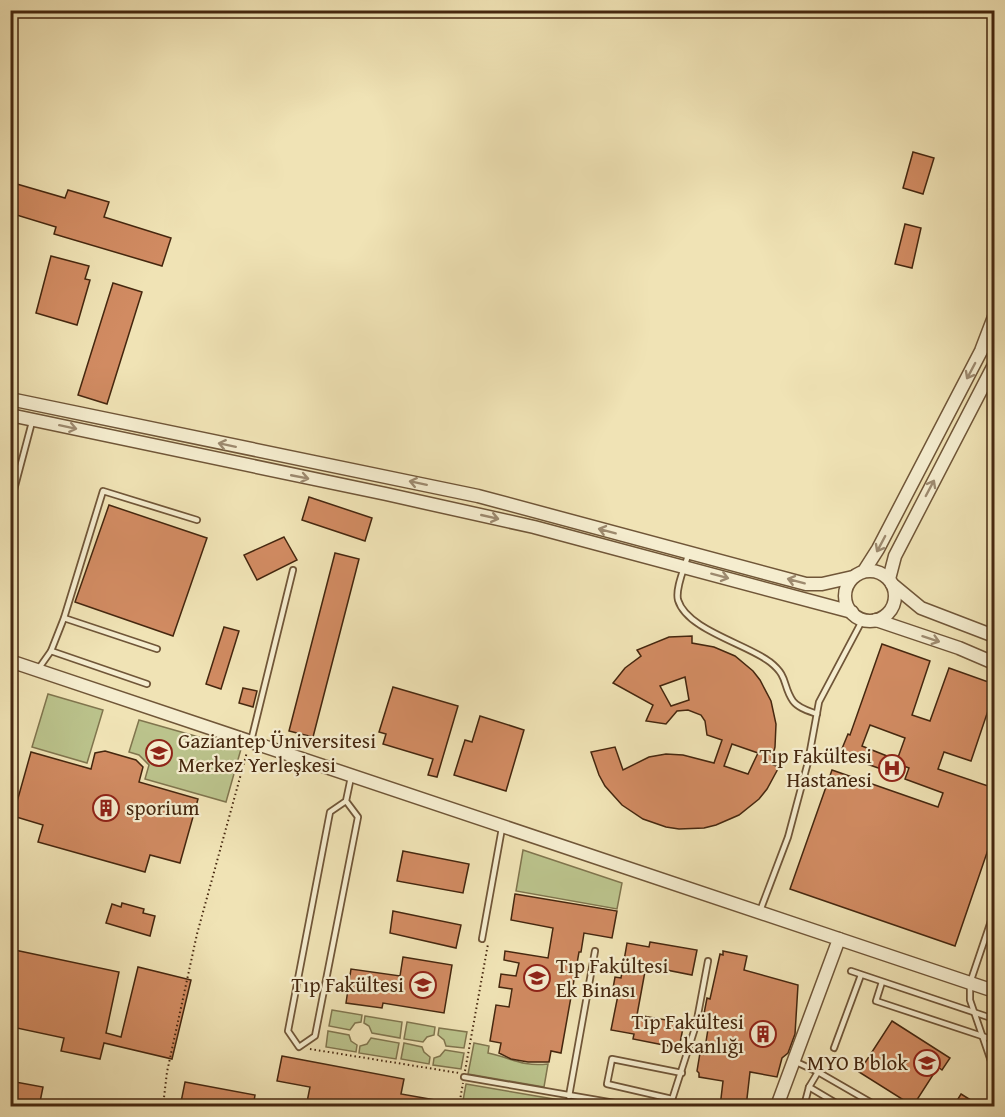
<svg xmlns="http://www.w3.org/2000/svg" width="1005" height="1117" font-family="'Gentium Book Plus',serif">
<rect width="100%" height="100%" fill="#f0e3b5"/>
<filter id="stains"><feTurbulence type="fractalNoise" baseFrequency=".00333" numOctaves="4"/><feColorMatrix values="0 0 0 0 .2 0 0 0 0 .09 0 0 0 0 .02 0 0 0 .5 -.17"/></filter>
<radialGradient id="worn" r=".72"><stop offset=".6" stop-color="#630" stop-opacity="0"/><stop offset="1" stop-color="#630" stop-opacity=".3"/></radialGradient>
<g fill="#bbc38c" stroke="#80754e" stroke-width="1.5">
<path d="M48 694 103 710 87 763 32 747Z"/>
<path d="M139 720 241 749 226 802 145 779 149 765 139 755 129 752Z"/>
<path d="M523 850 622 883 617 909 516 891Z"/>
<path d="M332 1010 362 1015 361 1022 355 1023 350 1030 329 1026Z"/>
<path d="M365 1016 402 1022 400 1038 372 1033 369 1026 364 1023Z"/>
<path d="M407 1022 435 1027 434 1035 427 1037 423 1042 404 1039Z"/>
<path d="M439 1028 467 1032 464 1048 446 1046 444 1040 438 1035Z"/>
<path d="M328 1031 349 1035 351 1041 357 1045 356 1052 326 1047Z"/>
<path d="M371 1038 399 1043 396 1059 359 1053 360 1046 367 1044Z"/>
<path d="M404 1043 422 1047 424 1052 430 1057 429 1064 401 1059Z"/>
<path d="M474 1043 489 1046 488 1053C512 1058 521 1067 548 1064L544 1087 468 1074Z"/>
<path d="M445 1050 464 1053 461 1069 433 1065 434 1058 440 1056Z"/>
<path d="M466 1084 577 1103V1106H462Z"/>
</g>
<g fill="#d18b62" stroke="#45270f" stroke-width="1.5" fill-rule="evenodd">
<path d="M913 152 934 158 923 194 903 188Z"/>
<path d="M10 182 65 198 68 190 109 202 104 217 171 238 162 266 54 234 56 227 10 213Z"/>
<path d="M905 224 921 228 912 268 895 264Z"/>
<path d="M51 256 89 266 85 279 90 280 77 325 36 313Z"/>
<path d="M113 283 142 292 107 404 78 395Z"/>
<path d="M309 497 372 518 365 541 302 520Z"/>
<path d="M109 505 207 538 173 636 75 602Z"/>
<path d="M284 537 297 560 257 580 244 555Z"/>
<path d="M335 553 359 559 313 737 289 731Z"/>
<path d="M224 627 239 631 221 689 206 684Z"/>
<path d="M692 636V643L714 647 735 656 753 671 760 680 771 701 776 724 775 747 771 764 779 767 767 789 759 799 739 815 716 825 704 828 679 829 666 827 643 819 622 805 605 786 599 775 591 752 615 747 623 770 649 757 666 754 683 755 714 763 722 740 707 735 705 721 701 715 688 710 677 711 666 724 646 721 653 705 613 683 625 668 641 656 637 650 669 637ZM685 677 689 700 671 706 660 686ZM732 744 758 753 748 774 724 766Z"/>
<path d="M882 644 930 661 912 715 930 721 949 668 994 684V693L971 761 944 752 938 769 994 788V839L992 838 955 946 790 889 832 770 938 807 943 793 905 779 909 768 896 763 905 738 870 725 862 746 892 758 887 771 864 763 865 760 841 751 848 734 850 735Z"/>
<path d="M393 687 458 706 437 777 428 775 433 759 383 744 386 734 379 732Z"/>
<path d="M243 688 257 691 253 707 239 703Z"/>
<path d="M480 716 524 730 506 791 454 775 465 740 472 742Z"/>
<path d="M105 751 136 760 143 767 139 782 198 799 180 863 150 855 145 872 38 842 43 825 13 816 31 752 91 769 95 753Z"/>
<path d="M403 851 469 864 463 893 397 881Z"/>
<path d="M515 894 617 911 612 938 584 933 581 952H579L561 1053 551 1051 549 1062H528L511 1059 499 1053 501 1043 490 1041 496 1005 509 1007 512 989 499 987 501 974 516 976 519 963 504 960 505 951 548 958 553 928 511 920Z"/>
<path d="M122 903 144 909 143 913 155 916 150 936 106 923 112 904 121 907Z"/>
<path d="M393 911 461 925 456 948 390 933Z"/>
<path d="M650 942 697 950 692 975 646 966 637 1015 684 1023 679 1048 633 1039 634 1034 611 1030 618 995 612 994 615 977 621 978 627 943 649 947Z"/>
<path d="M10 949 119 972 106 1033 121 1037 138 967 191 980 172 1059 104 1043 100 1059 61 1051 64 1038 12 1027 14 1016H10Z"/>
<path d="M723 951 747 956 744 970 798 985 795 1034 788 1053 782 1058 777 1077 750 1072 746 1107H720L723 1081 699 1077V1073L697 1071 701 1047 705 1048 708 1029 704 1028V1024H702L707 998 710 999 720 954 723 955Z"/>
<path d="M403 957 452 965 444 1013 383 1003 382 1008 346 1003 351 969 400 976Z"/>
<path d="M892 1021 950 1058 942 1070 938 1067 913 1106 859 1072Z"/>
<path d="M282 1056 404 1079 401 1094 446 1102V1107H306L310 1087 277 1081Z"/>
<path d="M10 1081 43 1087 39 1107H21L22 1101 10 1099Z"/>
<path d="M185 1082 255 1095 253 1107H180Z"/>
<path d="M961 1094 982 1107H953Z"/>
</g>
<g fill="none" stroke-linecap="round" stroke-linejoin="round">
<defs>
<g id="service">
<path d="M10 505 32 422"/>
<path d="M688 555C685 567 675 588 678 600 687 630 747 644 770 662 789 677 782 685 793 701 798 708 809 711 817 714"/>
<path d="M64 618 157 649"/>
<path d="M51 651 147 684"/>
<path d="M39 668 51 651 64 618 103 491 197 520"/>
<path d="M251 741 293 570"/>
<path d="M346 801 330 812 288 1031 299 1047 315 1036 358 817 346 801 351 777"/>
<path d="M760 911 788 837 808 762 819 702 863 619"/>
<path d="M994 912 970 983V1000L994 1070"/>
<path d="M482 939 502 828"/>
<path d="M851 971 994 1019"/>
<path d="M882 982 876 1001 994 1040"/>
<path d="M991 990 994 980"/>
<path d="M834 1048 861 975"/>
<path d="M794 1061 818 1072 877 1106"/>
<path d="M464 1077 632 1106"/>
<path d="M809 1087 841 1106"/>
<path d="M569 1096 595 951"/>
<path d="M672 1099 607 1084 612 1059 682 1073"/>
<path d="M670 1106 696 1025 708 961"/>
<path d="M804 1106 809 1087 818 1072"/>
</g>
<g id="tertiary">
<path d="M10 399 478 496 806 584H822L853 577"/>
<path d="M10 415 386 494 534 527 852 612"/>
<path d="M864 571 878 549 981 351 994 317"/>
<circle cx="870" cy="596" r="25"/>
<path d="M889 579 895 556 994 365"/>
<path d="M892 584 921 608 994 636"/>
<path d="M876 620 959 648 994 663"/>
<path d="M10 661 839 939 777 1106"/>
<path d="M839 939 994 991"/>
</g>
</defs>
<use href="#service" stroke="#705638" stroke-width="8"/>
<use href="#tertiary" stroke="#705638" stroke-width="15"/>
<g stroke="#45270f" stroke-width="2" stroke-dasharray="1.5 3" stroke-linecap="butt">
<path d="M310 1049 459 1073"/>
<path d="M465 1071 488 944"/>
<path d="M163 1106 167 1072 197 934 247 752"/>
<path d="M459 1106 463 1083"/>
</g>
<use href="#service" stroke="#f5edcf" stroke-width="4.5"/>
<use href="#tertiary" stroke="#f5edcf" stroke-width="12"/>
</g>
<defs><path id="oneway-shaft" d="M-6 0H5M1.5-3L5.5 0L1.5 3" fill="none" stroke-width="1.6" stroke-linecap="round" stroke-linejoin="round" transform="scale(1.5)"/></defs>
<g stroke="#9d8a6f">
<use href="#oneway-shaft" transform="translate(971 371) rotate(118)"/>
<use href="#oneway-shaft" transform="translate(68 427) rotate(12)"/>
<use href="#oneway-shaft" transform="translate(227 445) rotate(-168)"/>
<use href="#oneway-shaft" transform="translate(300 477) rotate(11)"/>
<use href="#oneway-shaft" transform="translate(418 483) rotate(-168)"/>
<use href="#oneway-shaft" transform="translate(930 488) rotate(-62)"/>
<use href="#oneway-shaft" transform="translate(490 517) rotate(13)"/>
<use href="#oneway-shaft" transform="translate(607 531) rotate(-165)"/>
<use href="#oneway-shaft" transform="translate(881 544) rotate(118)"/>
<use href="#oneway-shaft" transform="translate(720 576) rotate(15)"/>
<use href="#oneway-shaft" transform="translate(796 581) rotate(-165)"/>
<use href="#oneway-shaft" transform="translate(931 639) rotate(18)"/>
</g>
<defs>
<symbol id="university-ring" viewBox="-11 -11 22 22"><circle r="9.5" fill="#f5edcf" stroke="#8f2418" stroke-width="1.5"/><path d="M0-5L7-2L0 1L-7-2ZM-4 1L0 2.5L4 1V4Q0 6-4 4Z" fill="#8f2418"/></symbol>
<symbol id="hospital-ring" viewBox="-11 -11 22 22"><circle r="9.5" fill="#f5edcf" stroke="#8f2418" stroke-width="1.5"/><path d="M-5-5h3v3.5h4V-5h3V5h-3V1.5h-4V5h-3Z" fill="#8f2418"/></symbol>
<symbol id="building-ring" viewBox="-11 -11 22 22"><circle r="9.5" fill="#f5edcf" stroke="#8f2418" stroke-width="1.5"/><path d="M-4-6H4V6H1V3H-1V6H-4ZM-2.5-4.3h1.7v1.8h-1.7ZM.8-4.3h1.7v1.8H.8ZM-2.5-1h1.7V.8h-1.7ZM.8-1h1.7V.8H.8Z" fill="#8f2418"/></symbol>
</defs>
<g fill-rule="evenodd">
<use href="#university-ring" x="144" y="738" width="30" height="30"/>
<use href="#hospital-ring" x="877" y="753" width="30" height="30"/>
<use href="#building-ring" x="91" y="793" width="30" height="30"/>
<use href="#university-ring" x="522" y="963" width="30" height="30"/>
<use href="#university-ring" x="408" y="970" width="30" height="30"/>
<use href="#building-ring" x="748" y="1019" width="30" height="30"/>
<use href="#university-ring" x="912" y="1048" width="30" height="30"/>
</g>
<g text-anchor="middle" stroke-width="4.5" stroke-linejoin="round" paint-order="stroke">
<g font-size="21" fill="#45270f" stroke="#f5edcf" text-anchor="end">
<text x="178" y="748" text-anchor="start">Gaziantep Üniversitesi<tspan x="178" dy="24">Merkez Yerleşkesi</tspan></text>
<text x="872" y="763">Tıp Fakültesi<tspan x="872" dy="24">Hastanesi</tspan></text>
<text x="126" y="815" text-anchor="start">sporium</text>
<text x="556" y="973" text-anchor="start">Tıp Fakültesi<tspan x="556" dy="24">Ek Binası</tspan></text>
<text x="404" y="992">Tıp Fakültesi</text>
<text x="744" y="1029">Tıp Fakültesi<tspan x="744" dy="24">Dekanlığı</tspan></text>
<text x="908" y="1070">MYO B blok</text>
</g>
</g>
<rect width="1005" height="1117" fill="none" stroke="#f0e3b5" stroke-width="36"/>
<rect x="12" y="12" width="981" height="1093" fill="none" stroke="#45270f" stroke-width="3"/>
<rect x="18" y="18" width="969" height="1081" fill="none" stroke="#45270f" stroke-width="1.5"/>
<rect width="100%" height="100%" filter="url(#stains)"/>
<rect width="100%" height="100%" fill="url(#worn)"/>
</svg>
